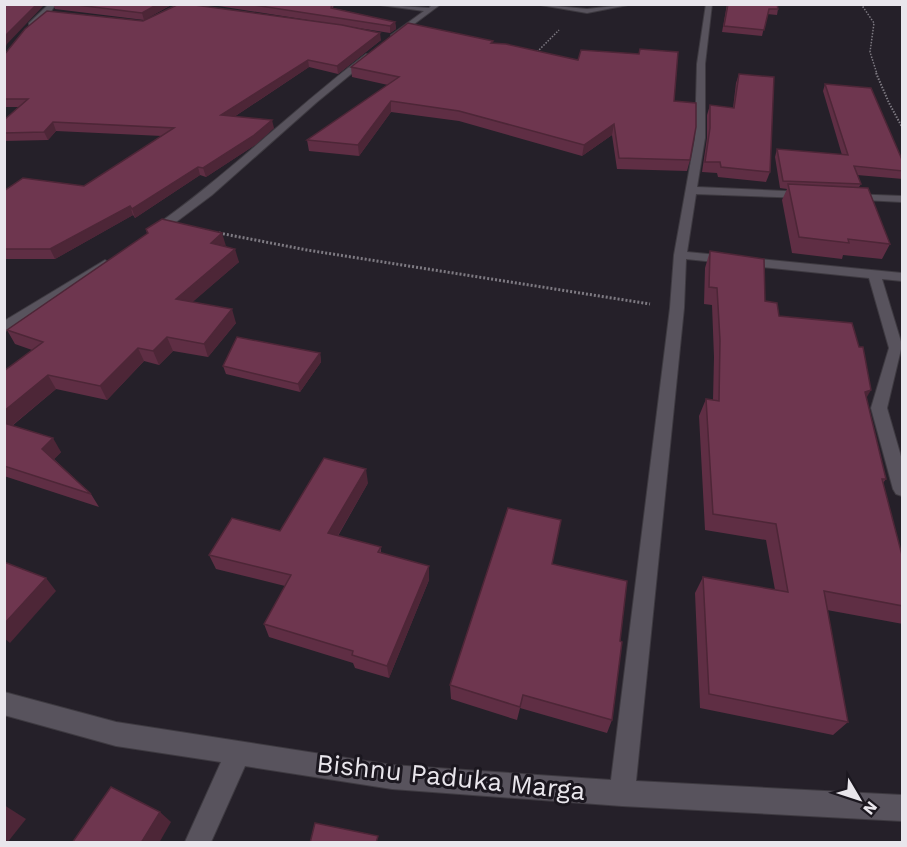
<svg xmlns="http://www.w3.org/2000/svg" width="907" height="847" font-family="'Work Sans',sans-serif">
<rect width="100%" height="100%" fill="#252029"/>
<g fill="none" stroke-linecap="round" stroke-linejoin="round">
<defs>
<g id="minor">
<path d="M49 4H56C50 13 41 27 29 27V23Z"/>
<path d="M373 4 429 8 433 4H441L394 39H391V35L424 11Z"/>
<path d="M535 4 587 9 633 4 587 13Z"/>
<path d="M706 4H712L705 64V138L697 187 806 192 812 195 806 198 696 194 687 252 902 273V281L882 279 902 345 887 408 902 460V496L896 494 893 489 871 408 889 348 869 278 686 259 684 308 636 781 902 795V821L622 806 392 789 245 766 211 842H185L221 762 116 746 4 715V692L116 722 392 765 611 780 670 308 674 255 695 138 697 64Z"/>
<path d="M366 54 373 56 317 102 212 195 156 237H148V231C225 178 291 111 366 54Z"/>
<path d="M849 194 902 196V202L845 199 843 197Z"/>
<path d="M105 260 111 264 110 267 4 332V321Z"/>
</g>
</defs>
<use href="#minor" stroke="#3e3a41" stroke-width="2"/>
<g stroke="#7e7a82" stroke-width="1.5" stroke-dasharray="1.5 1.5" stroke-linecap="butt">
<path d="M861 4 874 23 870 52 877 74"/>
<path d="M535 54 559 30"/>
</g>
<path stroke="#7e7a82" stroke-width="2" stroke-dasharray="1.5 1.5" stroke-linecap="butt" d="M876 73 889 103 902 127"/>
<path stroke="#7e7a82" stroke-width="3" stroke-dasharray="2 2" stroke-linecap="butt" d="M219 233 307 250 650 304"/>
<use href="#minor" fill="#58535d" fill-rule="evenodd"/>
</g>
<g fill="#5f2e44">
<path d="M53 4H173L144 20 55 9Z"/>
<path d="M206 4H334L333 8 395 22 396 29 390 33Z"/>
<path d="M727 4 778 9 777 15 767 14 762 36 722 32Z"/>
<path d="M143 21 381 40 338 74 309 67 234 117 274 128 255 145 206 177 200 175 135 218 133 215 55 259H4V191L84 186 162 136 56 131 48 140 4 141V120L19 107H4V55Z"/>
<path d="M493 43 674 101 690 160 687 171 617 169 612 135 582 156 459 121 391 112 359 156 309 151 307 140 388 85 352 77 351 67Z"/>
<path d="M739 74 770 172 766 182 718 177 717 173 702 172 707 138V115L710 105 733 108 736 83Z"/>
<path d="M825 84 903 162V179L857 175 861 184 859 187 890 244 882 259 843 255 842 259 792 253 782 200 787 189 780 188 775 157 777 149 842 155 823 91Z"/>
<path d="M146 229 226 246 239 262 192 302 236 323 208 357 173 351 159 365 144 361 107 400 56 389 12 426 61 452 54 459 91 494 99 507 4 476V371L32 350 15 344 7 330 147 234Z"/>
<path d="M710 251 765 301 779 316 866 398 886 479 883 483 903 606V624L827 610 848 722 833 735 700 708 695 593 703 577 775 590 766 540 705 530 699 416 706 399 713 400 714 357 712 305 704 304 705 268Z"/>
<path d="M320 353 321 362 300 392 226 374 223 366Z"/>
<path d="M368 483 338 536 381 547V553L429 580 389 678 355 668 353 663 269 637 264 624 285 586 216 569 209 555 280 531Z"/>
<path d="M552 564 620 641 612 720 607 733 520 708 517 720 451 699 450 685Z"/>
</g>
<g fill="#4d2637">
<path d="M37 4H45L7 44 4 51V37Z"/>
<path d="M158 4H173L144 20 142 13Z"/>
<path d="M395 22 396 29 390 33V26Z"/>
<path d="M380 33 381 40 338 74 337 66Z"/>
<path d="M308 60 309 67 223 124 221 115Z"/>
<path d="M391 101V112L359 156 358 145Z"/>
<path d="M272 120 274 128 255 145 206 177 203 168Z"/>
<path d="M53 122 56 131 48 140 44 132Z"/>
<path d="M614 124 612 135 582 156 584 145Z"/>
<path d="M198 167 200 175 135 218 132 209Z"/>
<path d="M130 206 133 215 55 259 50 249Z"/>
<path d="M222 233 226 246 211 243Z"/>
<path d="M235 249 239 262 180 313 176 299Z"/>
<path d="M232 309 236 323 208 357 204 344Z"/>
<path d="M167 337 173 351 159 365 153 351Z"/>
<path d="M138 348 144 361 107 400 100 386Z"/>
<path d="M320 353 321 362 300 392 298 384Z"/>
<path d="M48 375 56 389 4 432V411Z"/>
<path d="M871 390 861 407 865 392Z"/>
<path d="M53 438 61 452 51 462 42 449Z"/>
<path d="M366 469 368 483 331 547 328 533Z"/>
<path d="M429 566V580L389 678 387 666Z"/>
<path d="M46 578 56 591 10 643 4 638V624Z"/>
<path d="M4 805 26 819 7 843H4Z"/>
<path d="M160 812 171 822 159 843H141Z"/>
</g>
<g fill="#6e364f" stroke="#4d2637" stroke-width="1.5">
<path d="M4 4H37L4 37Z"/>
<path d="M69 4H158L142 13Z"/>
<path d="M179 4H187L342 25 380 33 337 66 308 60 221 115 272 120 253 136 203 168 198 167 132 209 130 206 50 249H4V191L23 178 84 186 174 128 53 122 44 132 4 133V120L28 99H4V55L25 29 47 11 143 21Z"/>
<path d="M248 4H332L331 8 395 22 390 26Z"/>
<path d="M728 4H777L778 9H769L764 30 724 26Z"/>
<path d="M408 23 493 41 491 43 506 44 578 60 581 50 639 54 640 49 678 52 674 101 696 103V127L690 160 619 158 614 124 584 145 459 111 391 101 358 145 307 140 399 77 351 67Z"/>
<path d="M739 74 774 77 770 172 721 167 720 162H705L710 128V105L734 108Z"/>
<path d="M825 84 871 88 903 162V171L854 166 861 184 783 181 777 149 848 155Z"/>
<path d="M788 184 868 188 890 244 848 239 849 243 799 237Z"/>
<path d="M162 219 222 233 211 243 235 249 176 299 232 309 204 344 167 337 153 351 138 348 100 386 48 375 4 411V371L43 342 7 330 148 233 146 229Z"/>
<path d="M710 251 764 259 765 301 777 303 779 316 852 323 859 347H863L871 390 865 392 886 479H882L903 559V606L824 591 848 722 709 694 703 577 788 592 776 524 713 514 706 399 719 401 720 340 717 288 709 287Z"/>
<path d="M237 337 320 353 298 384 223 366Z"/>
<path d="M4 423 53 438 42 449 91 494 4 466Z"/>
<path d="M324 458 366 469 328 533 381 547 378 552 429 566 387 666 352 655 353 651 264 624 291 575 209 555 232 518 280 531Z"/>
<path d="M508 508 561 520 552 564 627 581 620 641 622 642 612 720 523 695 520 707 450 685Z"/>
<path d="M4 562 46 578 4 624Z"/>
<path d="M111 787 160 812 141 843H72Z"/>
<path d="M315 823 378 836 376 843H310Z"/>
</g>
<g text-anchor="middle" stroke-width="6" stroke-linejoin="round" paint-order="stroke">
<g font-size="26" fill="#e9e6ec" stroke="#1b171f">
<text transform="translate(451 777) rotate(6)" y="9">Bishnu Paduka Marga</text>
</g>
</g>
<rect width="907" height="847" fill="none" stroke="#e9e6ec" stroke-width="12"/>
<g transform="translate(859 799) rotate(129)" stroke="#1b171f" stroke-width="4.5" paint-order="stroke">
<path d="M0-4.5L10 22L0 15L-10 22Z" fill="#e9e6ec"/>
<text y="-9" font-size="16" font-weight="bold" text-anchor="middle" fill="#e9e6ec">N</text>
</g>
</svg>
